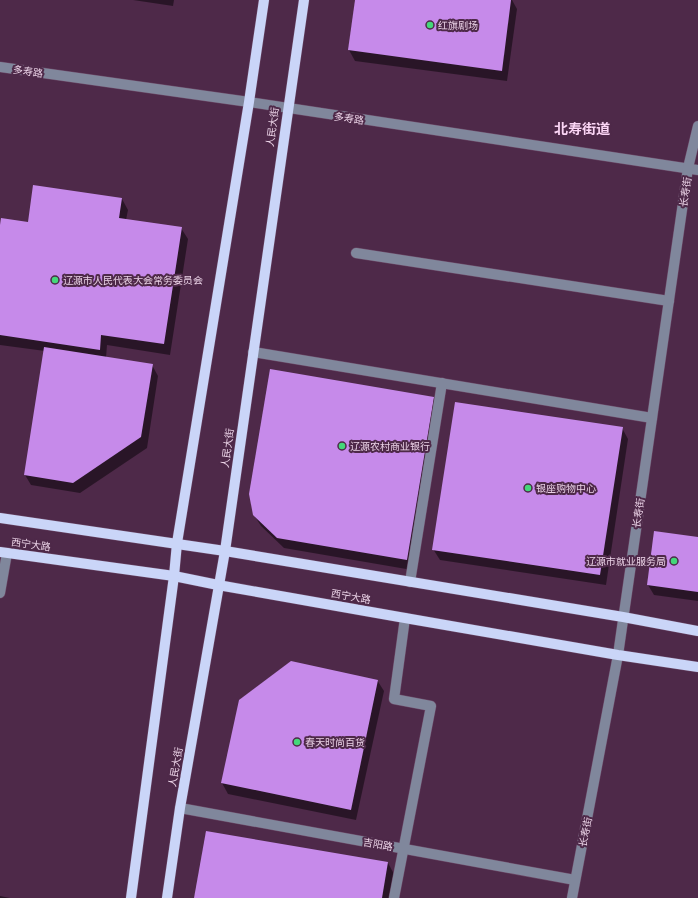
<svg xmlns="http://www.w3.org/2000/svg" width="698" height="898" font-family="'Crimson Pro','Noto Sans SC',serif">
<rect width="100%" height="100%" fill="#4e2949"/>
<g fill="#0007">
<path d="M133 0H174L173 6Z"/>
<path d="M356 0H512L517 9 507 81 355 61 349 50Z"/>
<path d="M34 186 122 199 128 210 126 220 181 228 188 239 170 355 107 345 106 358 152 365 158 376 147 448 80 493 31 485 25 475 45 351 0 345V232L29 223Z"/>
<path d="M434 398 440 408 412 570 284 548 261 526 254 515Z"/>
<path d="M622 428 628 439 606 585 440 560 433 549Z"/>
<path d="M698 538V601L654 595 648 585Z"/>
<path d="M377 680 384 691 356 820 228 794 222 783Z"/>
<path d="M388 863 394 874 390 898H195Z"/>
<path d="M0 896 10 898H0Z"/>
</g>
<g fill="#c68aea">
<path d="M355 0H511L502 71 348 50Z"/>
<path d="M33 185 122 198 119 218 182 227 164 344 101 335 100 350 0 335V225L1 218 28 222Z"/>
<path d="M44 347 153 364 141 437 73 483 24 475Z"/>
<path d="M270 369 434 397 407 560 277 538 253 515 249 494Z"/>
<path d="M455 402 623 427 600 575 432 550Z"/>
<path d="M654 531 698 537V592L647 585Z"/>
<path d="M291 661 378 680 351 810 221 783 239 700Z"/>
<path d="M206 831 388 862 382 898H194Z"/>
</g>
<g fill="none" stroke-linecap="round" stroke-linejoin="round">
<defs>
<g id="minor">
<path d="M0 67 249 102 698 170"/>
<path d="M356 253 669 301"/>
<path d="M253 352 652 418"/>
<path d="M410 582 442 383"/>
<path d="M0 593 7 553"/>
<path d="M180 808 575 880"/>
<path d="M394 898 431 706 394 699 405 618"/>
<path d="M572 898 618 655 688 168 698 126"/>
</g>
<g id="major">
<path d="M0 518 225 551 623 617 698 631"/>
<path d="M0 552 174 576 218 585 405 618 618 655 698 667"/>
<path d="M131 898 174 576 177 543 249 102 264 0"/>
<path d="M167 898 180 808 225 551 304 0"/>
</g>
</defs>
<use href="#minor" stroke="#6a4765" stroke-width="11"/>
<use href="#major" stroke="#6a4765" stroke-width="11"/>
<use href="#minor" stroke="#80879c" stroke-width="10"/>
<use href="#major" stroke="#cad5f8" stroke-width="10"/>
</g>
<g fill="#44d77a" stroke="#4e2949" stroke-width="1.5">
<circle cx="430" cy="25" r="4"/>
<circle cx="55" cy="280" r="4"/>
<circle cx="342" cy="446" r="4"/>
<circle cx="528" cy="488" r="4"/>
<circle cx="674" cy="561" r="4"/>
<circle cx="297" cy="742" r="4"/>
</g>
<g text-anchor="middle" stroke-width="4" stroke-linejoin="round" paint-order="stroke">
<g font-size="10" fill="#ead2e6" stroke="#4e2949" text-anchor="start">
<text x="438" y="29">红旗剧场</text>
<text x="63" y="284">辽源市人民代表大会常务委员会</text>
<text x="350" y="450">辽源农村商业银行</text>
<text x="536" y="492">银座购物中心</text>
<text x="666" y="565" text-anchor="end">辽源市就业服务局</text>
<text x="305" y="746">春天时尚百货</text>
</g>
<g font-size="10" fill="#ead2e6" stroke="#4e2949">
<text transform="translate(28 71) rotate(8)" y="4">多寿路</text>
<text transform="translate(349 118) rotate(8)" y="4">多寿路</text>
<text transform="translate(272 127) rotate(-82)" y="4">人民大街</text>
<text transform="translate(685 192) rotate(-82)" y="4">长寿街</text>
<text transform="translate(227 448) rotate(-82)" y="4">人民大街</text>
<text transform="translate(638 513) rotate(-82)" y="4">长寿街</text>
<text transform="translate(31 544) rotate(8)" y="4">西宁大路</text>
<text transform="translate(351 596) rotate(10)" y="4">西宁大路</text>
<text transform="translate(175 767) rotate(-80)" y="4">人民大街</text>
<text transform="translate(585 832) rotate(-79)" y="4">长寿街</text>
<text transform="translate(378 844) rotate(10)" y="4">吉阳路</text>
</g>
<g font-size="14" font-weight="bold" fill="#fbd5f5" stroke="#4e2949">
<text x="582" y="134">北寿街道</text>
</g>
</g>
</svg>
